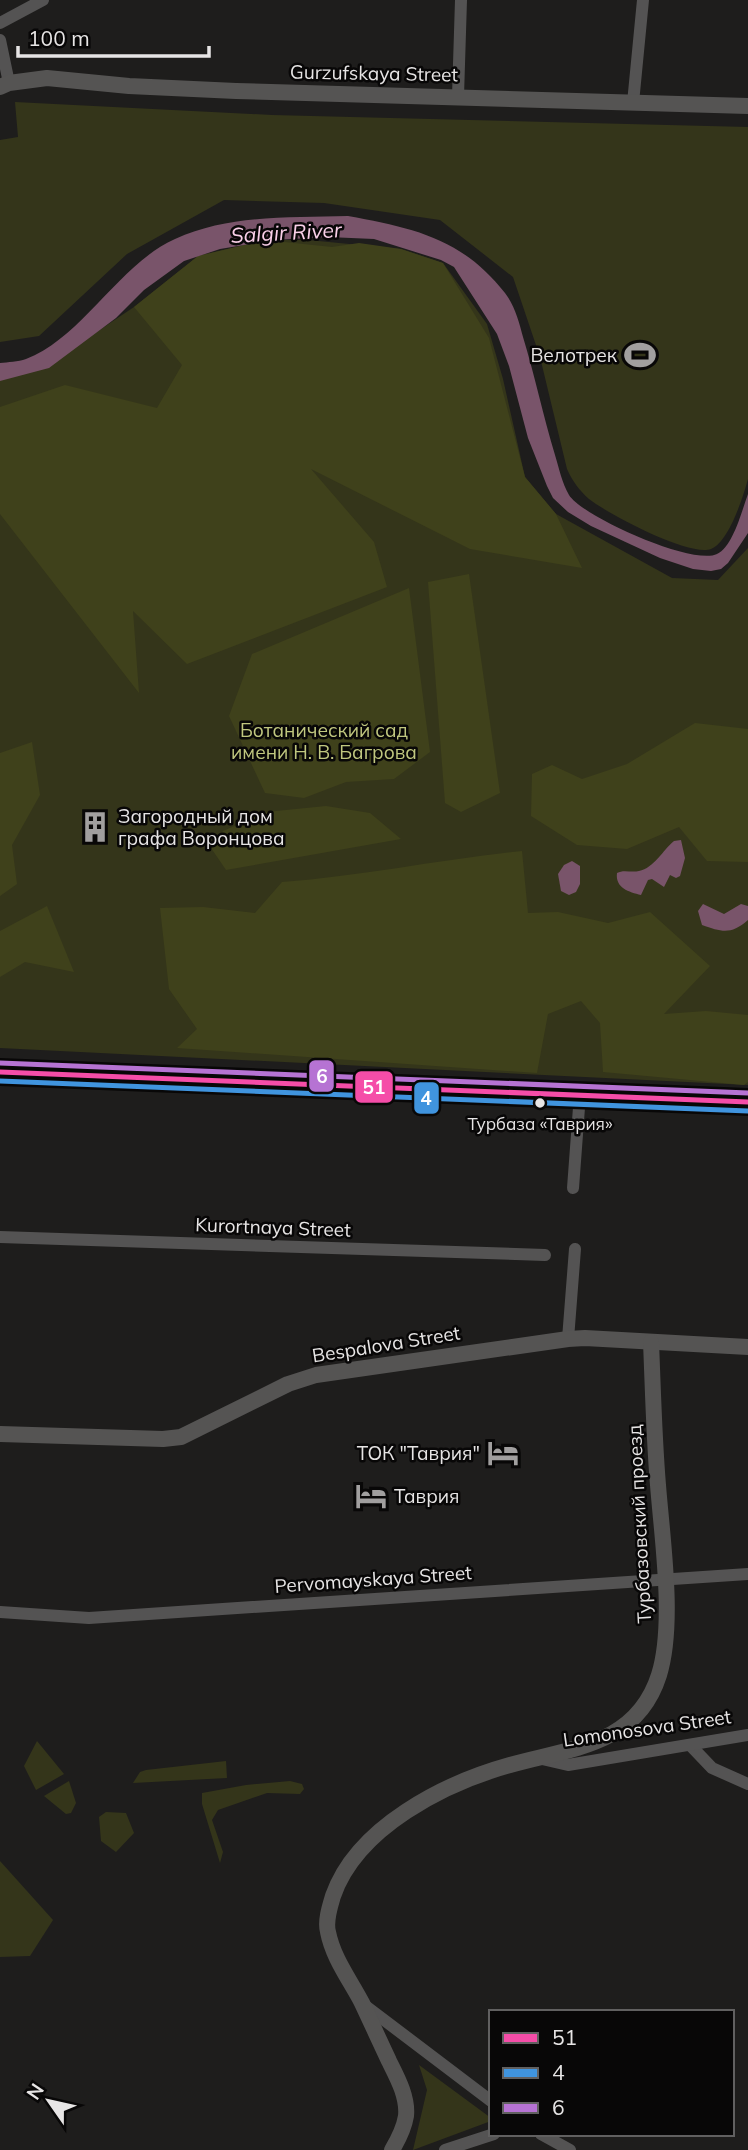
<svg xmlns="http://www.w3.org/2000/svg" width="748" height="2150" font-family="Mulish,sans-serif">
<rect width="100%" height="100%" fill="#1e1d1c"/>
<g fill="#34351a">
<path d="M15 102 272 115 748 127V479C743 497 729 542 711 549 689 557 608 514 589 499 579 490 573 482 567 469L540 357 513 277 440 220 324 203 224 200 127 254 39 336 0 342V140L18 137Z"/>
<path d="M265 240H308L401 249 443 263 487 324 503 379 525 477 556 514 672 578 718 580 748 548V1085L0 1048V380L47 365 134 307 198 256Z"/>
<path d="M37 1741 64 1774 36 1790 24 1766Z"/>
<path d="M226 1761 227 1778 133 1783 140 1772 146 1770Z"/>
<path d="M69 1781 76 1803 71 1813 66 1814 44 1796Z"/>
<path d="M290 1781 302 1784 304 1789 300 1794 267 1793 218 1810 212 1820 223 1852 220 1863 202 1804V1793L246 1785Z"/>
<path d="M106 1812 126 1813 134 1833 116 1852 101 1841 99 1817Z"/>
<path d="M0 1861 53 1920 30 1956 0 1957Z"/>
<path d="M419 2065 491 2118V2121L413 2150 427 2090Z"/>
</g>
<g fill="#3f411b">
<path d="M265 240 332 247 359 243 401 249 443 263 489 338 525 477 556 514 582 568 470 549 311 469 374 542 387 587 187 664 133 611 139 693 0 514V407L65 385 157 408 182 365 134 307 198 256Z"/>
<path d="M469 574 500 793 461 812 445 803 428 582Z"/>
<path d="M409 588 430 752 394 779 346 782 304 798 265 793 229 716 252 654Z"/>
<path d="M695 723 748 729V862L707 861 679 827 627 849 577 845 531 816 532 774 552 765 582 779 627 764Z"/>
<path d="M32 742 40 795 12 845 17 884 0 896V753Z"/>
<path d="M326 806 370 813 401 839 226 870 211 848 223 831 266 812Z"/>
<path d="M522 851 528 913 558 912 608 923 650 912 710 966 664 1014 706 1011 748 1015V1082L744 1085 603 1072 600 1023 581 1001 548 1014 537 1073 177 1048 197 1029 169 989 160 908 203 907 255 913 282 882C363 876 442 859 522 851Z"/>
<path d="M47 906 74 972 25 962 0 977V931Z"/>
</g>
<g fill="#79546a">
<path d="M348 216C413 228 462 238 505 293 515 306 519 322 523 337 535 376 543 416 555 455 559 468 562 483 569 495 583 517 693 566 717 554 733 547 742 510 748 494V533L728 563 721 569 711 571 693 569 660 558 591 526 568 512 553 498 547 486 528 438 509 366 497 334 454 267 441 260 374 239 328 237 273 240 220 249 184 261 144 290 116 318 49 368 0 381V363C8 362 18 362 26 359 82 338 119 264 175 239 230 214 289 218 348 216Z"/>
<path d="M681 840 685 858 680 876 676 878 670 875 664 887 652 879 648 880 641 895C629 892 615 888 617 873 624 869 631 873 639 871 654 868 663 850 674 841Z"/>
<path d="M572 861 580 866V884L576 892 569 895 561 891 558 874 564 865Z"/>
<path d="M703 904 724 914 741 904 748 906V920C731 935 722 932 702 925L698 911Z"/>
</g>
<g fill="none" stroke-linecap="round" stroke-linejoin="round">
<g stroke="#545353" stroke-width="12">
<path d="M0 23 43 0"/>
<path d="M0 40 9 83"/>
<path d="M458 96 461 0"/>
<path d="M633 103 643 0"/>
<path d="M573 1188 580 1094"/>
<path d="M0 1237 545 1255"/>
<path d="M568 1339 575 1249"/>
<path d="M0 1612 89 1618 748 1574"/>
<path d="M691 1746 712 1768 748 1784"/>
<path d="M542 1759 568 1765 748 1735"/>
<path d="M363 2004 491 2101"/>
<path d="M541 2134 570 2150"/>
<path d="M445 2150 494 2134"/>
</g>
<g stroke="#555453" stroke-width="16">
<path d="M0 87 9 83 47 78 129 86 236 91 748 106"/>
<path d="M0 1072 748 1102"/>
<path d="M0 1434 163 1439 181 1437 288 1384 316 1375 568 1339 585 1338 748 1347"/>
<path d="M392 2150C398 2140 404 2128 406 2116 408 2097 397 2077 389 2061 380 2042 371 2022 362 2003 350 1980 333 1958 328 1932 325 1921 330 1906 333 1896 357 1827 445 1783 510 1765 572 1748 637 1745 659 1675 675 1624 662 1538 658 1485 654 1437 653 1390 651 1342"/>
</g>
<defs>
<path id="bus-1" d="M0 1072 748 1102"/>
<path id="bus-2" d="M0 1081 748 1111"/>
<path id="bus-3" d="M0 1063 748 1093"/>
</defs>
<use href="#bus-1" stroke="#080707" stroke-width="10"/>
<use href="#bus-2" stroke="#080707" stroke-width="10"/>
<use href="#bus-3" stroke="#080707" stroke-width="10"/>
<use href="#bus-1" stroke="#f54da8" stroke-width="5"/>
<use href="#bus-2" stroke="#4094de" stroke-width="5"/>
<use href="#bus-3" stroke="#b673d3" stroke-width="5"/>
</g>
<defs>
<symbol id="stadium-bare" viewBox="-9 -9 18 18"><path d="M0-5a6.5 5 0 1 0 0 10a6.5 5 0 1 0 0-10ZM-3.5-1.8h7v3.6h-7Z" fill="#a19f9f" stroke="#080707" stroke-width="2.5" paint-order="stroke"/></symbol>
<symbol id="building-bare" viewBox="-9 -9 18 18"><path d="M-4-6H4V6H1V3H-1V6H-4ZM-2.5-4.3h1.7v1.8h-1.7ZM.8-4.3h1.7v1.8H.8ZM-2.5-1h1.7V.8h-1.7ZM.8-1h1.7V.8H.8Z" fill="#a19f9f" stroke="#080707" stroke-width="2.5" paint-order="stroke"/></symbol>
<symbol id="hotel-bare" viewBox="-9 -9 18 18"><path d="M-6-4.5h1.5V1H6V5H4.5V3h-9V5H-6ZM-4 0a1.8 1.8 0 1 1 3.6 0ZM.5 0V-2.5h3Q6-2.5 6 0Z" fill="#a19f9f" stroke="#080707" stroke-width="2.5" paint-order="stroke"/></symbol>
</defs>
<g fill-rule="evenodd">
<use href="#stadium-bare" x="618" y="333" width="44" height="44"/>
<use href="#building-bare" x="73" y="805" width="44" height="44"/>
<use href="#hotel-bare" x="481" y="1431" width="44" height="44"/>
<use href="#hotel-bare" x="349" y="1474" width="44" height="44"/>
</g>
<circle fill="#e7e5e5" stroke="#080707" stroke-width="2.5" cx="540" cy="1103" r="6"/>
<g text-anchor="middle" stroke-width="5" stroke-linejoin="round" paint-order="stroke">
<g font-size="17" fill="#e7e5e5" stroke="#080707">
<text x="540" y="1130">Турбаза «Таврия»</text>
</g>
<g font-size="19" fill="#e7e5e5" stroke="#080707">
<text transform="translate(374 73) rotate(1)" y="7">Gurzufskaya Street</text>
<text transform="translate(273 1227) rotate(2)" y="7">Kurortnaya Street</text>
<text transform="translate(386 1344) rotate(-9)" y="7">Bespalova Street</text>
<text transform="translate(639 1524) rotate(-93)" y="7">Турбазовский проезд</text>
<text transform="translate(373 1579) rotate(-4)" y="7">Pervomayskaya Street</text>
<text transform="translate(647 1728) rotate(-8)" y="7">Lomonosova Street</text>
</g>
<g font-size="19" fill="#e7e5e5" stroke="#080707" text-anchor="end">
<text x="617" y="362">Велотрек</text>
<text x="118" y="823" text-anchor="start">Загородный дом<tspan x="118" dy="22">графа Воронцова</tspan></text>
<text x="480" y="1460">ТОК "Таврия"</text>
<text x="394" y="1503" text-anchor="start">Таврия</text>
</g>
<g font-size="19" fill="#c0c77f" stroke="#080707">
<text x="324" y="737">Ботанический сад<tspan x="324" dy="22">имени Н. В. Багрова</tspan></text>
</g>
<g font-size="21" font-style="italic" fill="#f9cfe8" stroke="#080707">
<text transform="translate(286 233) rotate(-3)" y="7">Salgir River</text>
</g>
</g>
<g stroke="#080707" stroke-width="2.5">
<rect x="308" y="1059" width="27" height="34" rx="7" fill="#b673d3"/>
<rect x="354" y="1070" width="40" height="34" rx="7" fill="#f54da8"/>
<rect x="413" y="1081" width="27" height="34" rx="7" fill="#4094de"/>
</g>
<g font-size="19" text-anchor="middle" font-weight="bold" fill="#fff">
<text x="322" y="1083">6</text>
<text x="374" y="1094">51</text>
<text x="426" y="1105">4</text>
</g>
<rect x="489" y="2010" width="245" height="126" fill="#080707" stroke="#616060" stroke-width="2"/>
<rect x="503" y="2033" width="35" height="10" fill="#f54da8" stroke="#616060" stroke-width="2"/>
<text x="552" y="2045" font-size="21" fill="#e7e5e5">51</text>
<rect x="503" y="2068" width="35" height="10" fill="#4094de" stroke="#616060" stroke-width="2"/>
<text x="552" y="2080" font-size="21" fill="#e7e5e5">4</text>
<rect x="503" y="2103" width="35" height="10" fill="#b673d3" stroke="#616060" stroke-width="2"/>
<text x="552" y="2115" font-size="21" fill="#e7e5e5">6</text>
<g transform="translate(49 2101) rotate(304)" stroke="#080707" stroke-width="5" paint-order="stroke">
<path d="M0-5L12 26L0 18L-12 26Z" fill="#e7e5e5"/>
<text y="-10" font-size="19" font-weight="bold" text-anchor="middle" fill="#e7e5e5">N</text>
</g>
<path d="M18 46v10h191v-10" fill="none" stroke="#e7e5e5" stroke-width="3.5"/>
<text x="28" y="46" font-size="21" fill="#e7e5e5" stroke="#080707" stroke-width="5" paint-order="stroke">100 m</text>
</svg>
